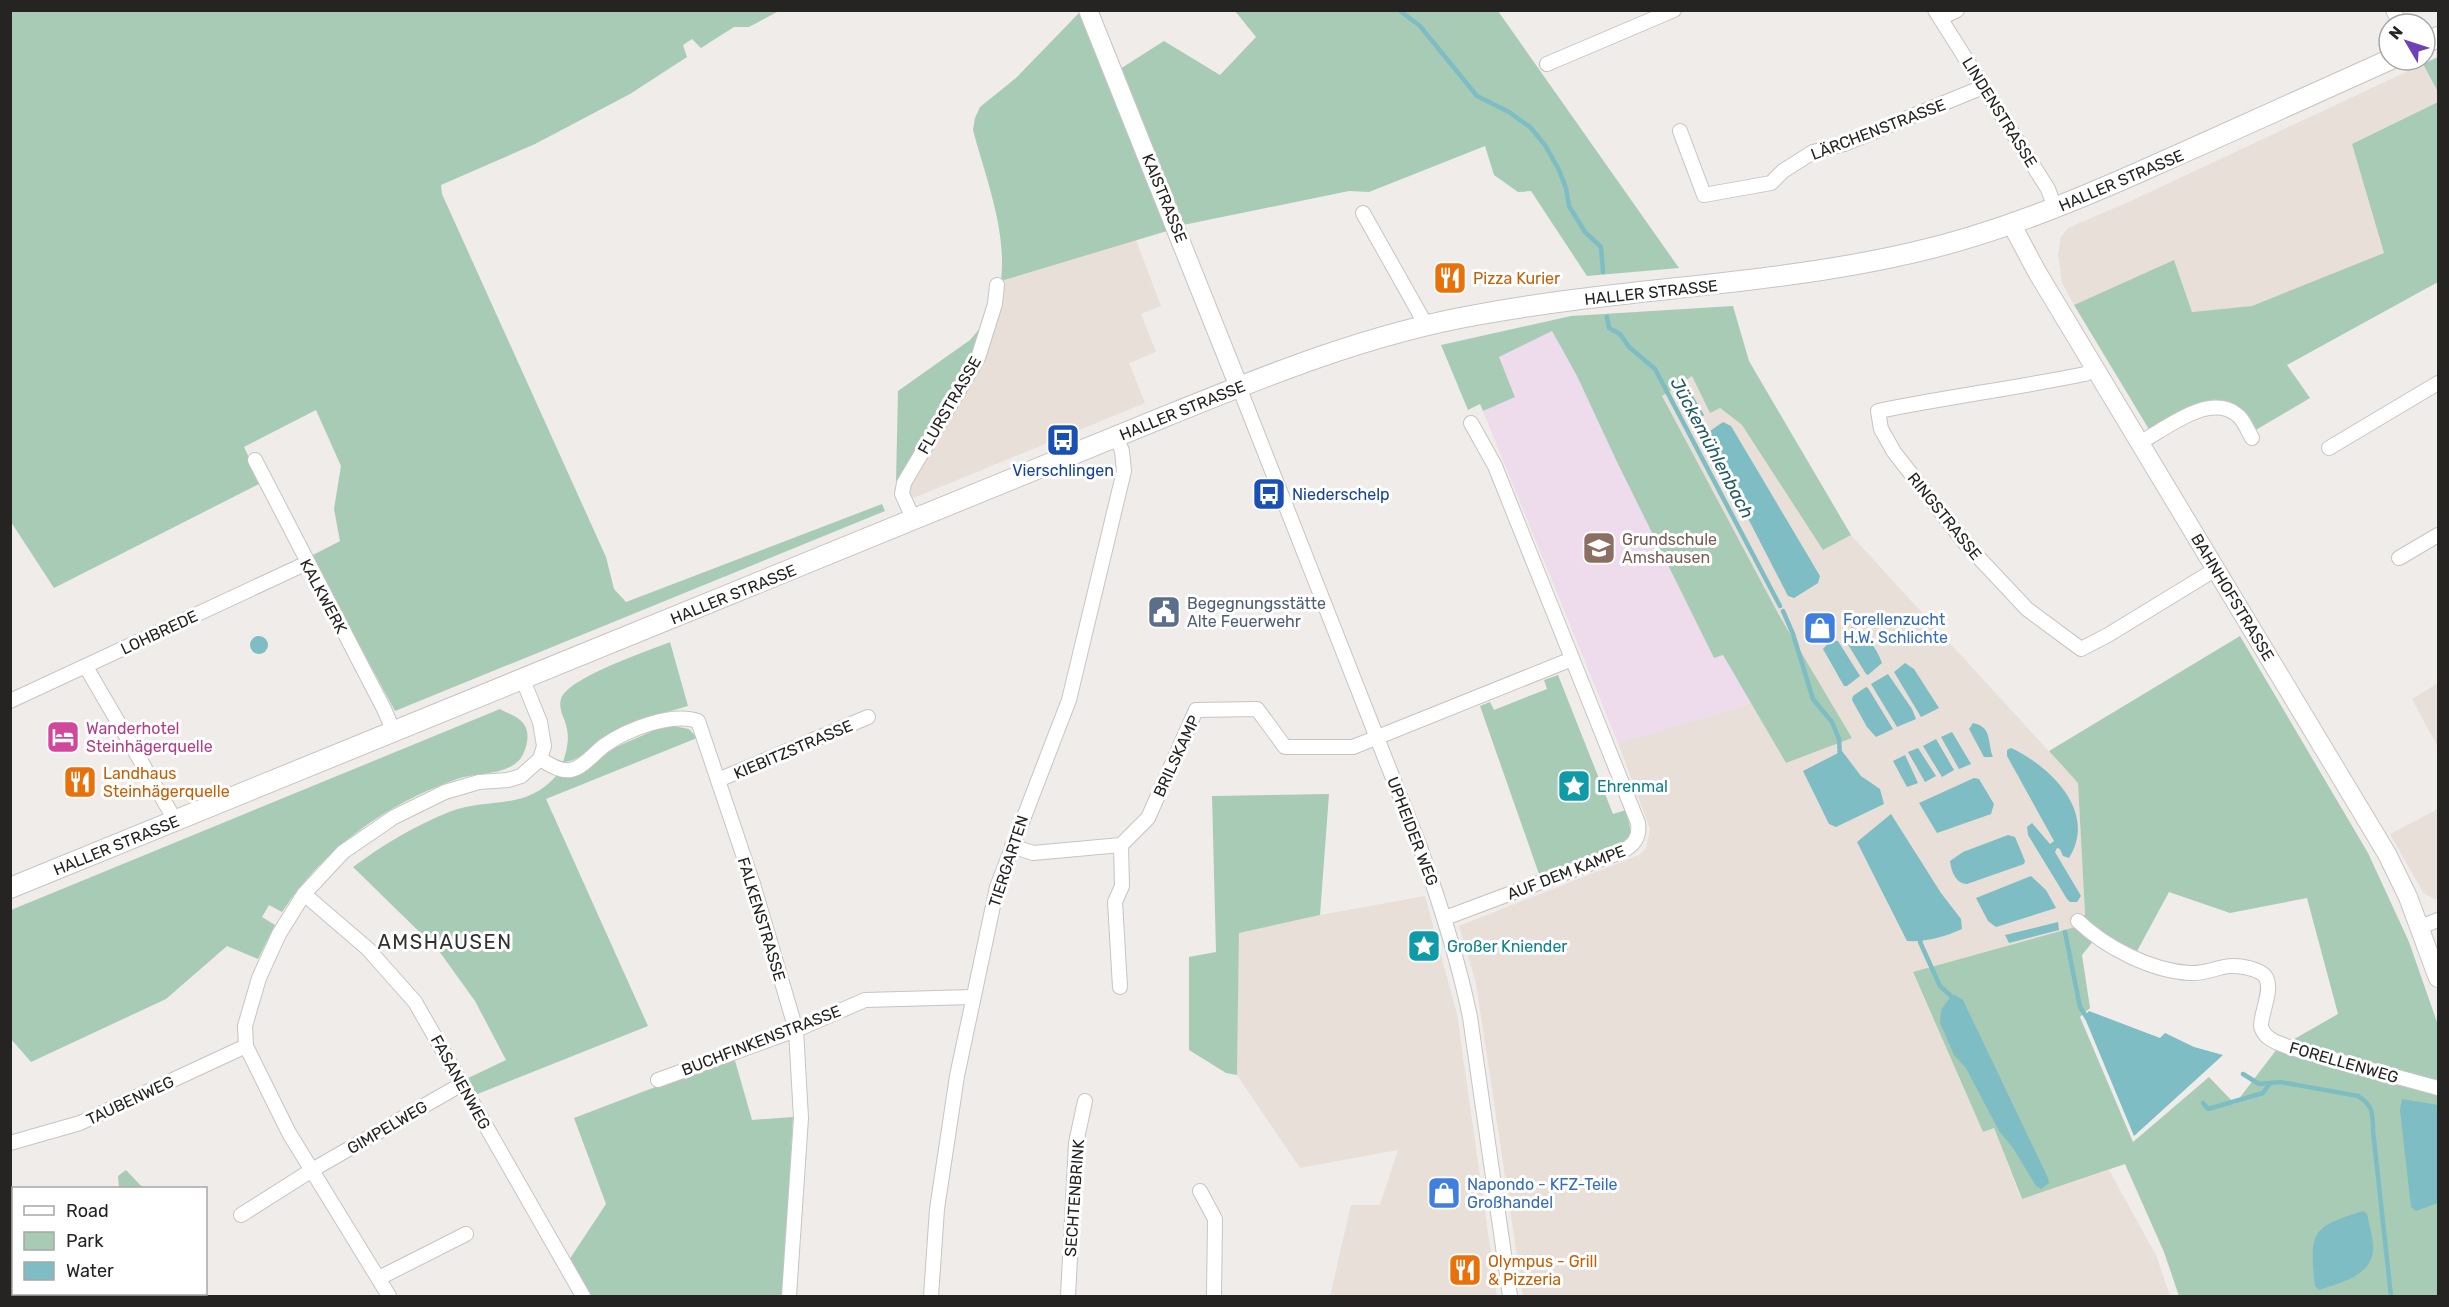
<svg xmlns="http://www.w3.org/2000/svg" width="2449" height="1307" font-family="Rubik,sans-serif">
<rect width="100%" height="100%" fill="#efecea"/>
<g fill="#e9dfd9">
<path d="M2423 64 2438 92V102L2352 144 2385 253 2252 306 2192 312 2173 261 2074 305 2062 283 2058 254 2061 237 2068 228 2133 200Z"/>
<path d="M1136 240 1161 306 1141 314 1156 352 1129 363 1145 403 911 499 908 492 909 482 981 362 1001 281Z"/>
<path d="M1692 375 1710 413 1719 408 1742 425 1823 550 1851 535 2078 783 2085 914 2075 927 1913 973 1983 1132 1994 1128 2021 1199 2109 1170 2156 1255 2170 1296H1523L1476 983 1459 926 1639 855 1646 848 1650 829 1618 743 1753 703 1786 763 1852 738 1779 615 1661 396Z"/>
<path d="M2438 683V747L2412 699Z"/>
<path d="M2438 809V899H2435L2424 894 2390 834Z"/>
<path d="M1425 896 1457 1014 1497 1296H1330L1351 1205H1380L1398 1150 1300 1168 1237 1075 1239 933 1320 915Z"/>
</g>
<path fill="#eedced" d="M1552 331 1577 376 1617 462 1714 658 1723 654 1753 703 1618 743 1483 411 1515 396 1499 357Z"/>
<g fill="#a8cbb6" fill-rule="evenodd">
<path d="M10 11H779L749 27H734L701 48 692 39 683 45 687 57 630 94 535 144 441 185 442 194 606 557 614 589 626 602 882 504 885 511 395 711 311 556 340 541 334 509 341 466 316 410 244 447 261 483 54 588 11 522Z"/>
<path d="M1235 11H1498L1679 268 1587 276 1531 191 1518 192 1494 175 1485 146 1369 192 1349 191 1183 225 1120 69 1164 41 1220 75 1256 37Z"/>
<path d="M1078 14H1083L1167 231 1001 281C1007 230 986 179 973 130L975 118 980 107 1016 78Z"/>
<path d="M2438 57V92L2423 64Z"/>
<path d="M2438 102V282L2287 365 2310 398 2254 431C2250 424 2245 417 2240 411 2214 382 2175 416 2150 431L2074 305 2174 260 2192 312 2252 306 2384 253 2352 144Z"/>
<path d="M1733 306 1749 361 1851 535 1823 550 1742 425 1720 408 1710 413 1692 376 1662 396 1779 615 1852 738 1786 763 1723 655 1714 658 1617 462 1577 376 1552 331 1499 357 1515 397 1483 411 1480 404 1468 410 1441 345 1571 316Z"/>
<path d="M982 326 974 355 896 482 898 391 970 340Z"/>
<path d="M2240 636 2368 853 2409 942 2438 1025V1083L2386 1068 2391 1083 2438 1096V1296H2179L2164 1252 2125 1164 2022 1199 1994 1128 1983 1132 1913 972 2075 927 2085 914 2078 783 2049 751ZM2169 892 2230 913 2307 898 2338 1014 2277 1049 2235 1104 2209 1077 2133 1142 2080 1017 2090 1008 2082 955 2099 934 2136 953Z"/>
<path d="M670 642 688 706C661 714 632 720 607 735 592 744 581 762 563 762 567 750 570 738 566 725 564 717 558 708 561 699 567 678 648 651 670 642Z"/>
<path d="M1558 675 1613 814 1626 810 1631 832 1625 843 1619 847 1539 874 1480 706 1490 702 1494 710 1547 689 1544 680Z"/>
<path d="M500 709C507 713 519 717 523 723 531 732 527 749 521 758 507 776 477 772 457 779 386 804 324 848 282 912L269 905 262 917 275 925 258 959 227 946 166 999 31 1062 11 1039V910Z"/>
<path d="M673 726 689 729 697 738 546 799 648 1026 475 1095 466 1079 506 1060 475 1001 439 951 353 867C383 845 414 826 449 812 488 797 526 811 556 776L573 777 582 773 614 748 657 729Z"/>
<path d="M1329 794 1320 915 1239 933 1237 1075 1226 1073 1189 1050V957L1216 952 1212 796Z"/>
<path d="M734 1057 752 1120 793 1117 783 1296H591L569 1260 606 1204 574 1118Z"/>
<path d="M126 1170 143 1188H119L118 1176Z"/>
</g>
<g fill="#7dbdc3">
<path d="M1684 388 1689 389 1704 415 1699 422 1694 421 1688 413 1681 391Z"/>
<path d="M1723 422 1731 426 1820 576 1818 583 1794 598 1788 596 1706 437 1707 433Z"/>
<path d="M1852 627C1867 635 1876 647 1882 663L1868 675 1866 674 1844 638 1845 633Z"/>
<circle cx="259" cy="645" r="9"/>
<path d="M1831 640 1838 641 1860 676 1847 686H1844L1823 649Z"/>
<path d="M1905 663 1914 669 1939 708 1921 717 1894 672Z"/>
<path d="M1888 674 1912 709 1916 719 1897 727 1871 684Z"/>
<path d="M1866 687 1868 688 1893 729 1876 737 1867 727 1852 700 1853 696Z"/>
<path d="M1973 723C1993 727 1987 743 1993 757H1984L1969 729Z"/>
<path d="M1952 732 1971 764 1959 769 1941 737Z"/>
<path d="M1936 739 1954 770 1942 777 1923 746Z"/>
<path d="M1918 748 1936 776 1925 782 1908 752Z"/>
<path d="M2011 748C2050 766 2098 812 2069 858L2063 856 2060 849 2057 848 2055 852 2081 896 2077 902H2070L2067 899 2028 835 2027 827 2032 823 2050 844 2054 841 2007 756V750Z"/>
<path d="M1842 751 1861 776 1880 789 1884 804 1836 827 1829 824 1803 771Z"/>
<path d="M1905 755 1918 783 1907 787 1893 761Z"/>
<path d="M1974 778 1979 779 1994 804 1991 814 1937 833 1919 803Z"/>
<path d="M1891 814 1941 893 1961 919 1962 929C1945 937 1926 942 1907 941L1857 842Z"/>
<path d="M2008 835 2015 837 2025 861 2024 864 1967 884C1956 884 1951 871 1950 861L1963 852Z"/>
<path d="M2031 876 2046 890 2056 908 1996 927 1988 921 1976 898Z"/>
<path d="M2058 922 2059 930 2009 943 2005 935Z"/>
<path d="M1955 995 1963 1000 2048 1178 2049 1183 2041 1189 2036 1186 2013 1148 1999 1131 1966 1068 1954 1055 1940 1023 1941 1010 1951 996Z"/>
<path d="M2089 1011 2160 1038 2165 1033 2194 1047 2223 1055 2134 1136 2084 1016Z"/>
<path d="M2402 1099 2438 1105V1203L2416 1211 2411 1207 2400 1110Z"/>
<path d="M2364 1211 2367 1214C2369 1225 2374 1239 2373 1251 2370 1277 2339 1283 2319 1290L2315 1286C2309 1233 2311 1226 2364 1211Z"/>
</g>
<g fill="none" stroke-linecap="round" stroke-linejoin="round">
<g stroke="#7dbdc3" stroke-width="4.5">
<path d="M1399 10 1420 26 1477 96 1509 112 1530 127 1545 145 1559 170 1566 188 1569 206 1585 232 1601 247 1603 272"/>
<path d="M1607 317 1609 328 1620 334 1629 347 1655 369 1780 606"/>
<path d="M1783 611 1793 634 1813 699 1832 722 1839 739 1840 757"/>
<path d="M2065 932 2080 1007 2087 1018"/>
<path d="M1922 936 1920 942 1940 986 1951 996"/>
<path d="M2243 1074 2259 1084 2280 1082 2358 1096C2373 1105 2373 1114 2373 1131L2391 1296"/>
<path d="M2203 1103 2208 1109 2263 1093 2270 1083"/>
</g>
<defs>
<g id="minor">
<path d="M1935 10 2048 189 2055 208"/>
<path d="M2393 10 2400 24"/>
<path d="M1941 18 1957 10"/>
<path d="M1547 64 1674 10"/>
<path d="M1680 131 1704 195 1771 183 1783 171 1813 152 1844 144 1983 87"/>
<path d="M1363 213 1426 325"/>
<path d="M2096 368 2085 374C2016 388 1947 397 1878 411L1881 429 1894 452 1965 543 2027 609 2081 649 2108 635 2216 569"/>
<path d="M1239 387 1420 847C1440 903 1458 958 1470 1017L1510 1296"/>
<path d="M2141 442C2165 429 2209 393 2236 414 2243 418 2248 431 2252 438"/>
<path d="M2329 448 2438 383"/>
<path d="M255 460 384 709 394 732"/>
<path d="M914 520 902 494 904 483 978 358 995 304 997 285"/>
<path d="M2399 558 2438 535"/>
<path d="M86 667 175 820"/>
<path d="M10 701 307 563"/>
<path d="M540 759C549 764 560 772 571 770 584 767 595 752 605 745 628 729 672 712 698 721L753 884 796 1030 801 1118 789 1296"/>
<path d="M718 780 868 717"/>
<path d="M1012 846 1033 853 1121 845 1148 818 1196 710 1257 709 1285 747H1353L1572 659"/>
<path d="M304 894 368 949 415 1002 583 1296"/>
<path d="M1445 918 1621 852C1634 845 1640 838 1638 823L1495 466 1471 423"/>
<path d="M2078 921C2105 947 2151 971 2190 973 2213 974 2222 961 2249 968 2255 970 2261 971 2265 976 2274 988 2261 1012 2261 1026 2264 1040 2279 1043 2291 1048L2438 1088"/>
<path d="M2420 927 2438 920"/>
<path d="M1120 987 1115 902 1122 886 1121 845"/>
<path d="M658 1080 796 1030 865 1000 972 997"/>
<path d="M10 1143 80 1123 246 1046"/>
<path d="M1200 1191 1215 1219 1214 1296"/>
<path d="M241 1215 312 1170 462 1084"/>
<path d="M379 1278 466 1234"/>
<path d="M154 1296 156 1294"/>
<path d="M389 1296 289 1133 246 1046 245 1026 259 978 279 934 304 894 343 852 394 817 445 792 479 782 508 780 521 776 540 759 544 746 540 722 523 680"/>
<path d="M931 1296 937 1209 957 1076 997 887 1069 700 1124 471 1122 451 1116 436"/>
<path d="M1068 1296 1076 1143 1085 1101"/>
</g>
<g id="tertiary">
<path d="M1088 10 1239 387"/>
<path d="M2012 225 2037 272 2387 854 2408 897 2438 978"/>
</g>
<g id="secondary">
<path d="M2425 43 2438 37"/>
<path d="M10 888 1164 417C1265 376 1368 334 1476 315 1620 288 1768 286 1911 253 1995 234 2075 201 2153 166 2232 131 2311 95 2389 60"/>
</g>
</defs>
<use href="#minor" stroke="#c7c4c2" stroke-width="16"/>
<use href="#tertiary" stroke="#c7c4c2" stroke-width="20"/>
<use href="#secondary" stroke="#c7c4c2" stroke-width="22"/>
<use href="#minor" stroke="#fff" stroke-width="14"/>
<use href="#tertiary" stroke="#fff" stroke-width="18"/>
<use href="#secondary" stroke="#fff" stroke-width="20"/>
</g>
<defs>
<symbol id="restaurant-square" viewBox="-11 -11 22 22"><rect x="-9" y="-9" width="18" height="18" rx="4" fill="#e8710a" stroke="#fff"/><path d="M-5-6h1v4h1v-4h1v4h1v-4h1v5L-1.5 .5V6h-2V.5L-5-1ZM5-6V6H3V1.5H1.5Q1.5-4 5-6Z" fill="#fff"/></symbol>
<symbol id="bus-square" viewBox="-11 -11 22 22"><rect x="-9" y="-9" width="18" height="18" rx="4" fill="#1a4fb4" stroke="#fff"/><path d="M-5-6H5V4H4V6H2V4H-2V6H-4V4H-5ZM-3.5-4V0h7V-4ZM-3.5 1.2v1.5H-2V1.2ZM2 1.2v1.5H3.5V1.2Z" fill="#fff"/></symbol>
<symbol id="school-square" viewBox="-11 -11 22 22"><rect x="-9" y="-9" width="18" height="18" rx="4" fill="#8d6e63" stroke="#fff"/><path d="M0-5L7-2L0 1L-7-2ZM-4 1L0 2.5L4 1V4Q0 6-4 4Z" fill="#fff"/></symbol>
<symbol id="civic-square" viewBox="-11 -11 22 22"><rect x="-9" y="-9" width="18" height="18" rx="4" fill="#5c6f8a" stroke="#fff"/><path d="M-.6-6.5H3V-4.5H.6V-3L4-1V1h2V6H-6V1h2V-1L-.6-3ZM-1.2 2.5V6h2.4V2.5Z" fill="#fff"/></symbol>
<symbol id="shop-square" viewBox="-11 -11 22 22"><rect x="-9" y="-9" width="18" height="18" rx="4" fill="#3f7fe0" stroke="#fff"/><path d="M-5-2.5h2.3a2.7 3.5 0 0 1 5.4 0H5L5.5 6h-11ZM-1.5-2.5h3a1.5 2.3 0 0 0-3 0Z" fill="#fff"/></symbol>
<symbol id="hotel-square" viewBox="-11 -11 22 22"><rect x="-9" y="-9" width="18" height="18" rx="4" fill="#d1479c" stroke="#fff"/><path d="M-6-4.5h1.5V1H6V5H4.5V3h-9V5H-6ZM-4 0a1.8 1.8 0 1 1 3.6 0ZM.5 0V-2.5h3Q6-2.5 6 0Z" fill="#fff"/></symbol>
<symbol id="sight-square" viewBox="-11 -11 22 22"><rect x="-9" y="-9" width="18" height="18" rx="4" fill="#0f9aa8" stroke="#fff"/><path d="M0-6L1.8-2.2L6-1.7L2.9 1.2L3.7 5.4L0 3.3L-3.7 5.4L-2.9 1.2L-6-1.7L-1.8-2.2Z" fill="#fff"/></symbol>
</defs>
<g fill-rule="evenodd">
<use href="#restaurant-square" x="1431" y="259" width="38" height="38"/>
<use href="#bus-square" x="1044" y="421" width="38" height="38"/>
<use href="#bus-square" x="1250" y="475" width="38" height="38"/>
<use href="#school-square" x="1580" y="529" width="38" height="38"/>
<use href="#civic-square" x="1145" y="593" width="38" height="38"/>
<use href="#shop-square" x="1801" y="609" width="38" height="38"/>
<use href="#hotel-square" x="44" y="718" width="38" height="38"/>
<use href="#restaurant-square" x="61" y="763" width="38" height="38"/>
<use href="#sight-square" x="1555" y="767" width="38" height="38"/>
<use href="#sight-square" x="1405" y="927" width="38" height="38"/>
<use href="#shop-square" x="1425" y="1174" width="38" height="38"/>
<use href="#restaurant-square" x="1446" y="1251" width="38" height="38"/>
</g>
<g text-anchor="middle" stroke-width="6" stroke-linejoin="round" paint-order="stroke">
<g font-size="16" fill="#252423" stroke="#fff">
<text transform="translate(2000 112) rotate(58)" y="6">LINDENSTRASSE</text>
<text transform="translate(1878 129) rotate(-21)" y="6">LÄRCHENSTRASSE</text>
<text transform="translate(2121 180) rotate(-23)" y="6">HALLER STRASSE</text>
<text transform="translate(1165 198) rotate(68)" y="6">KAISTRASSE</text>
<text transform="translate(1651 292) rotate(-6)" y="6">HALLER STRASSE</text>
<text transform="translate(949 405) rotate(-60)" y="6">FLURSTRASSE</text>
<text transform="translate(1182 410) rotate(-22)" y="6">HALLER STRASSE</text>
<text transform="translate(1945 516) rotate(51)" y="6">RINGSTRASSE</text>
<text transform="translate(733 594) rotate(-22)" y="6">HALLER STRASSE</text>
<text transform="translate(324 596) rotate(62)" y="6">KALKWERK</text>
<text transform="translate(2233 597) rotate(59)" y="6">BAHNHOFSTRASSE</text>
<text transform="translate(159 632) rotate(-25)" y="6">LOHBREDE</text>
<text transform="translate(793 749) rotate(-23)" y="6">KIEBITZSTRASSE</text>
<text transform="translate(1176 756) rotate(-65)" y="6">BRILSKAMP</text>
<text transform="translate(1413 831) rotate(69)" y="6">UPHEIDER WEG</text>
<text transform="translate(116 845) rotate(-22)" y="6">HALLER STRASSE</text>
<text transform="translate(1008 861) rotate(-72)" y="6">TIERGARTEN</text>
<text transform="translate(1566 872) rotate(-21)" y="6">AUF DEM KAMPE</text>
<text transform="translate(762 919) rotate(73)" y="6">FALKENSTRASSE</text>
<text transform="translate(761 1040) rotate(-21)" y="6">BUCHFINKENSTRASSE</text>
<text transform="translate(2344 1062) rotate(16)" y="6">FORELLENWEG</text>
<text transform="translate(461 1082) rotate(61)" y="6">FASANENWEG</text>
<text transform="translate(130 1100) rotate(-25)" y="6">TAUBENWEG</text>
<text transform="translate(387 1127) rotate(-30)" y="6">GIMPELWEG</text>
<text transform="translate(1074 1198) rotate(-86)" y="6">SECHTENBRINK</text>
</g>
<g font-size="16" fill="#c56008" stroke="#fff" text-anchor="start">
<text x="1473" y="284">Pizza Kurier</text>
<text x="103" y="779">Landhaus<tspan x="103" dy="18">Steinhägerquelle</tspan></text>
<text x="1488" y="1267">Olympus - Grill<tspan x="1488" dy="18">&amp; Pizzeria</tspan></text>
</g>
<g font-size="16" fill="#164399" stroke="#fff">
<text x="1063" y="476">Vierschlingen</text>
<text x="1292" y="500" text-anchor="start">Niederschelp</text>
</g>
<g font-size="16" fill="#785e54" stroke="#fff" text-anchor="start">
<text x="1622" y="545">Grundschule<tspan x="1622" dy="18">Amshausen</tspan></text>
</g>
<g font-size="16" fill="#4e5e75" stroke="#fff" text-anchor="start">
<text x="1187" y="609">Begegnungsstätte<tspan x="1187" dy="18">Alte Feuerwehr</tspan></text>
</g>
<g font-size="16" fill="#366cbe" stroke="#fff" text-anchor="start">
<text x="1843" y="625">Forellenzucht<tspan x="1843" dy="18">H.W. Schlichte</tspan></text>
<text x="1467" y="1190">Napondo - KFZ-Teile<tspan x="1467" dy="18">Großhandel</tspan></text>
</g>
<g font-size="16" fill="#b23c85" stroke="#fff" text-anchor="start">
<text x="86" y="734">Wanderhotel<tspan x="86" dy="18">Steinhägerquelle</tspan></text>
</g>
<g font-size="16" fill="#0d838f" stroke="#fff" text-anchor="start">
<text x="1597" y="792">Ehrenmal</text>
<text x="1447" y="952">Großer Kniender</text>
</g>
<g font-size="18" font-style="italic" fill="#255c60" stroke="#fff">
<text transform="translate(1712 448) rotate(62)" y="6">Jückemühlenbach</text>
</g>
<g font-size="20" letter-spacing="1.5" fill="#343231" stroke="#fff">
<text x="445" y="949">AMSHAUSEN</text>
</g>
</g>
<rect width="2449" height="1307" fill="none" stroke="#252423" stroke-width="24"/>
<rect x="12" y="1187" width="195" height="108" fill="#ffffff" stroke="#a8a7a7" stroke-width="1.5"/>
<rect x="24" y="1206" width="30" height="9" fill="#ffffff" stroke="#a8a7a7" stroke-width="1.5"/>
<text x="66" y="1217" font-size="18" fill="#252423">Road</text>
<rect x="24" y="1232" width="30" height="18" fill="#a8cbb6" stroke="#a8a7a7" stroke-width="1.5"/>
<text x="66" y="1247" font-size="18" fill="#252423">Park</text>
<rect x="24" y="1262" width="30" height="18" fill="#7dbdc3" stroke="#a8a7a7" stroke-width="1.5"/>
<text x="66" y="1277" font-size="18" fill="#252423">Water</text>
<g transform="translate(2407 42) rotate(309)"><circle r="28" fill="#ffffff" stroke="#a8a7a7" stroke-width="1.5"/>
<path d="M0-4.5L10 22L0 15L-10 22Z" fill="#6e41b9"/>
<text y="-9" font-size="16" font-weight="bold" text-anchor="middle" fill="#252423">N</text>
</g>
</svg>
